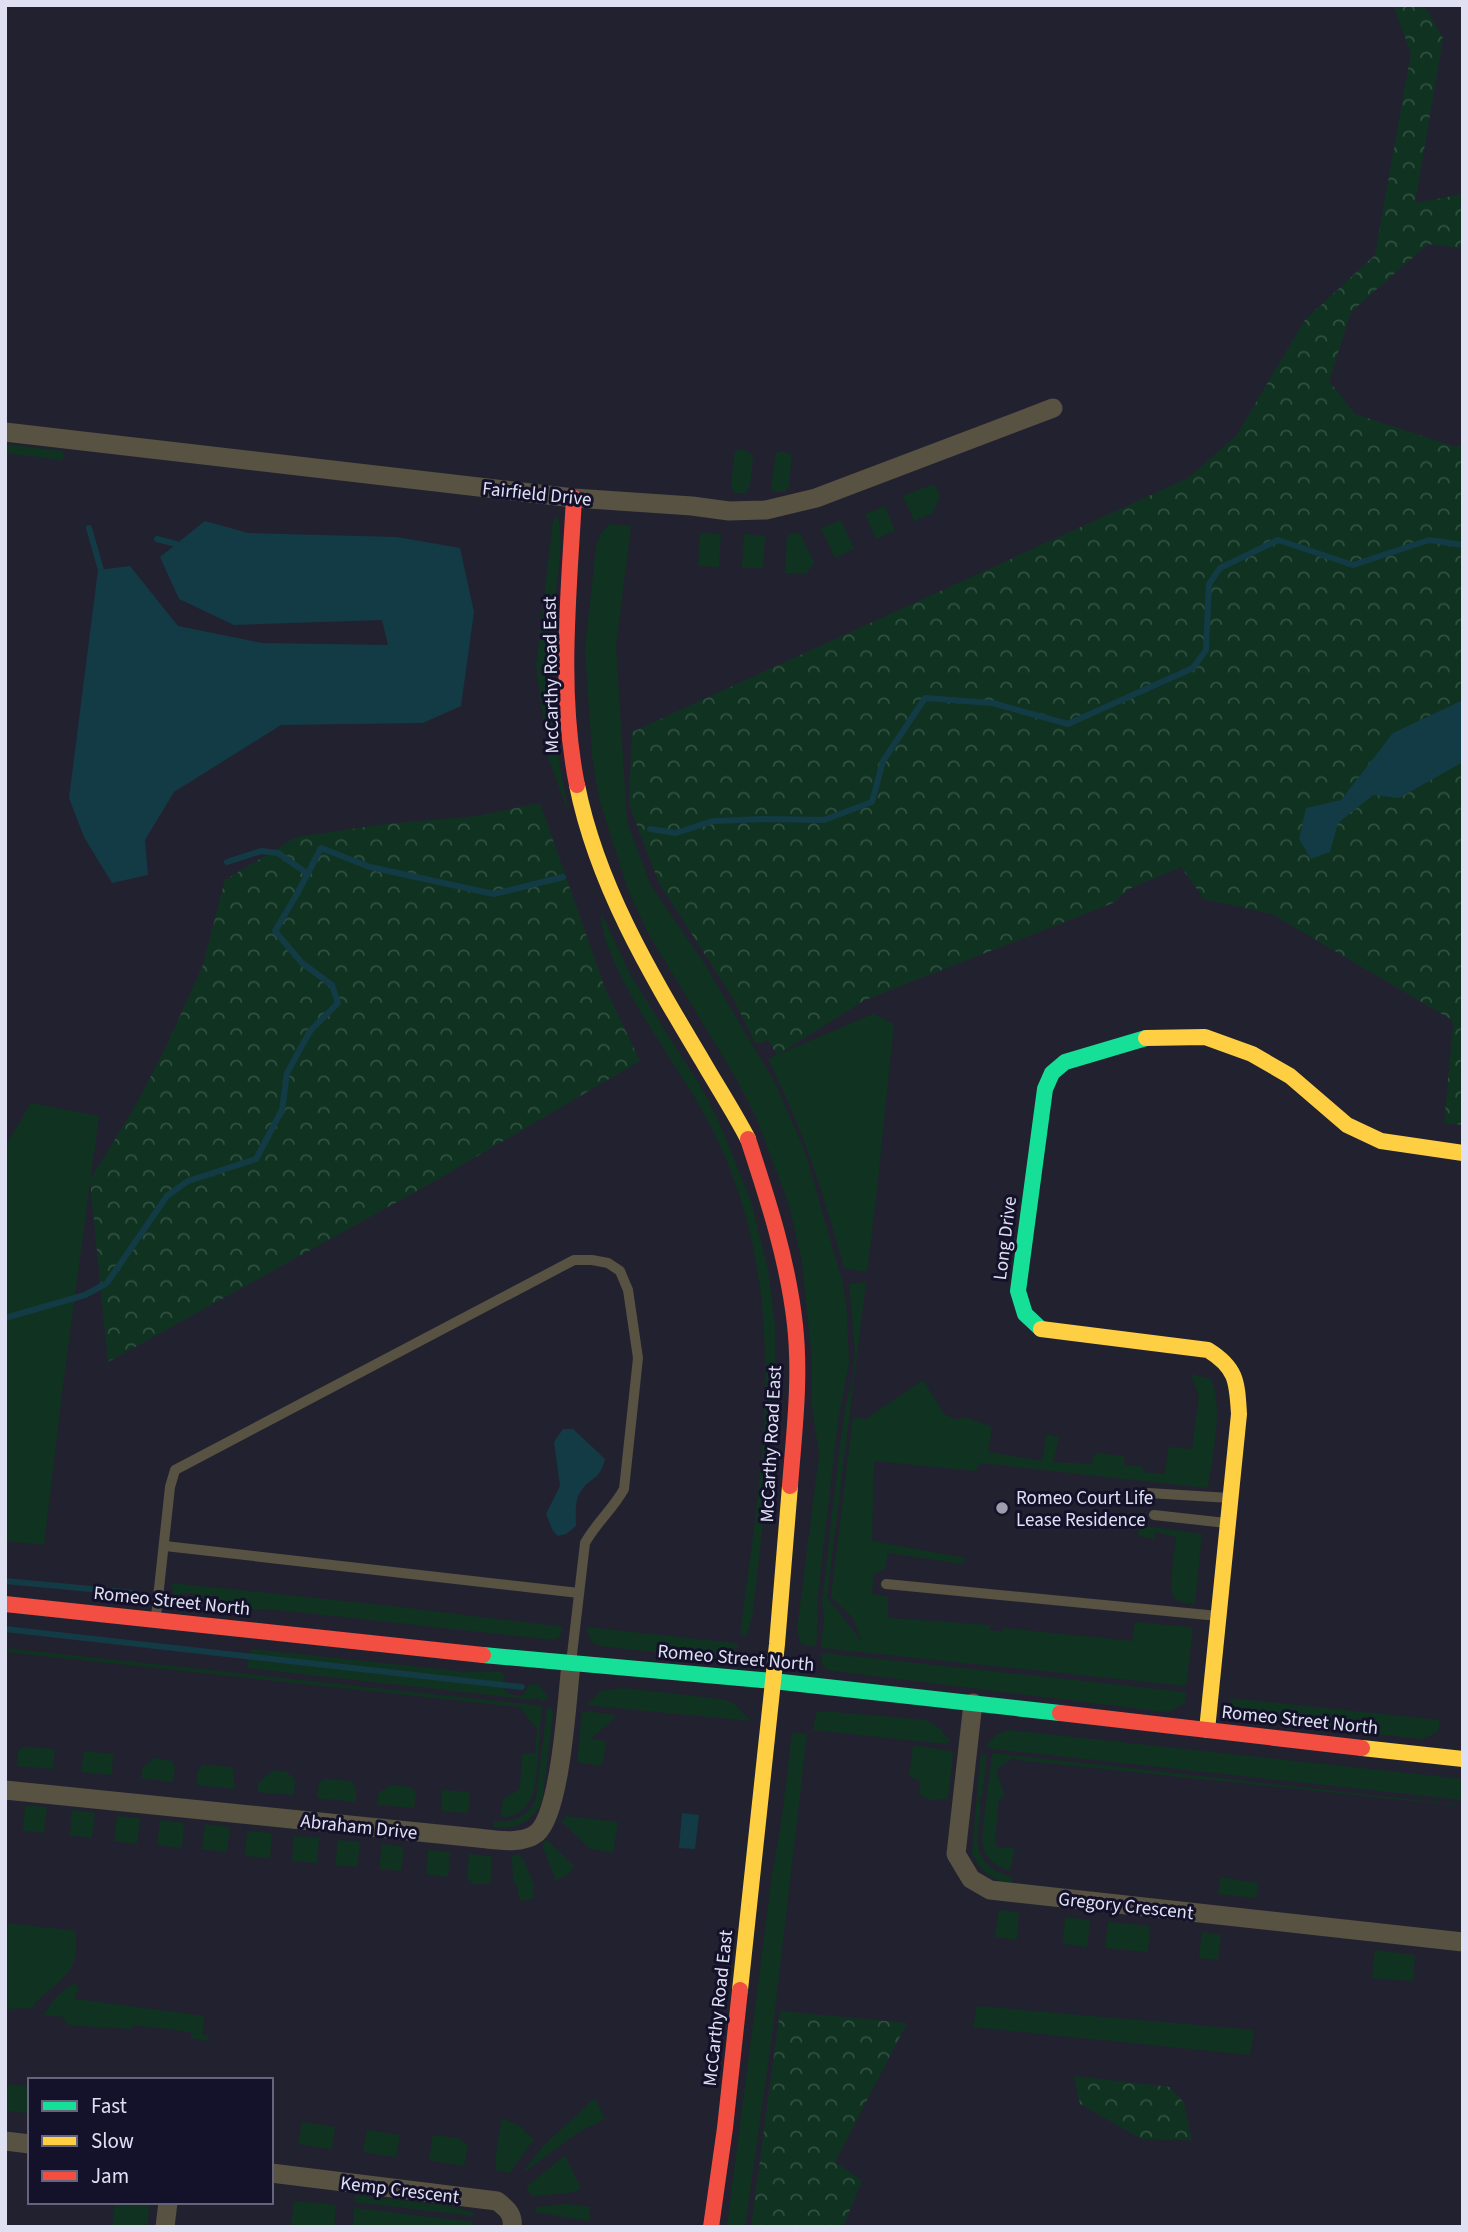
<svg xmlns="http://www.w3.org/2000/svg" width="1468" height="2232" font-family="'Source Sans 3',sans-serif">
<defs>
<pattern id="forest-crowns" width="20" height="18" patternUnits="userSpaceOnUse" patternTransform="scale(1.75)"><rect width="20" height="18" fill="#103321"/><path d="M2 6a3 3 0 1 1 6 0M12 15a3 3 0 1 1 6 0" fill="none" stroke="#325042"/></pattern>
</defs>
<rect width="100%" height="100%" fill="#22212f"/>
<g fill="#103321">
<path d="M5 444 63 451V460L5 453Z"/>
<path d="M743 449 753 456 750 485 746 493H734L731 485 735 451Z"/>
<path d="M783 451 792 455 789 484 786 492H773L771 485 776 453Z"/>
<path d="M934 484 940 496 933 513 914 521 903 496Z"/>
<path d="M885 506 895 531 876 539 865 514Z"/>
<path d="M558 517C566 553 553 593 551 630 548 693 556 753 569 814L548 757 536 666 553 520Z"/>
<path d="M841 520 854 549 835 558 821 528Z"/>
<path d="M609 524 631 526 616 646 627 822 651 886 704 963 776 1085 805 1152 843 1284 847 1313 849 1363 838 1420 817 1604 818 1621 816 1647 801 1644 797 1630 819 1455 812 1405V1359L802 1262 789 1205 757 1119 736 1078 648 933 627 887 599 799 592 755 585 648 596 547 600 535Z"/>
<path d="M700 533 721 534 719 567 698 566Z"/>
<path d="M800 533 814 563 806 574 785 573 787 535Z"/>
<path d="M744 534 765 536 763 568H742Z"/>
<path d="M601 912 630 974 704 1092 720 1124 751 1201 768 1269 775 1326 776 1412 757 1577 752 1618 746 1636 740 1634C760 1481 789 1321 731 1172 719 1140 703 1110 685 1082 661 1043 599 956 601 912Z"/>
<path d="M873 1014 894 1024C885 1107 878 1190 867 1272L844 1268C825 1197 801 1124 768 1059Z"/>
<path d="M31 1103 99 1116 63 1385 44 1545 5 1541V1147Z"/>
<path d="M866 1282 827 1597 862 1642 853 1618 831 1597 853 1417 866 1419 923 1380 944 1414 957 1420 964 1417 992 1427 988 1452 1041 1461 1044 1453 1046 1434 1059 1438 1053 1462 1092 1464 1095 1453 1124 1456V1465L1142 1466 1143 1472 1165 1474 1168 1447 1192 1449 1199 1396 1191 1374 1211 1379C1224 1407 1212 1457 1208 1488L980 1463 976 1471 874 1461 872 1541 966 1558 963 1564 888 1553 885 1569 874 1574 872 1594 888 1597V1618L990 1625V1630L1002 1632 1003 1628 1132 1641 1135 1622 1189 1627 1193 1629 1186 1686 821 1648 824 1617 822 1602 831 1523 841 1436 845 1408 853 1378 855 1349 849 1284Z"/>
<path d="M1139 1525 1202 1534 1195 1603C1187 1603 1179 1604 1174 1597 1168 1589 1175 1549 1176 1537L1155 1532 1154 1539 1138 1536Z"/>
<path d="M172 1583 392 1606 563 1627 560 1636 554 1640 289 1611 192 1605 194 1593H180V1602L173 1594Z"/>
<path d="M586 1627 734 1643 739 1647 725 1655 709 1658 599 1646 591 1641Z"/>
<path d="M5 1648 542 1706C539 1729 539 1777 532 1796 527 1809 514 1818 501 1817L503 1799 520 1789 522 1754 535 1753 537 1729 519 1707 5 1652Z"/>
<path d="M251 1649 467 1672H501L505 1676 501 1685C507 1694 512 1697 523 1695L528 1686 538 1683 549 1699 540 1701 539 1698 534 1700 247 1668Z"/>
<path d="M821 1653 1186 1692 1185 1703 1168 1712 1157 1711 828 1670 823 1667Z"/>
<path d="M623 1688 721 1699 732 1702 751 1721 586 1705 601 1691Z"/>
<path d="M1229 1698 1440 1720 1438 1732 1422 1739 1258 1722 1236 1712Z"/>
<path d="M547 1707 552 1709 553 1716 542 1802C532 1822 516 1830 494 1827V1821C513 1823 528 1817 536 1799Z"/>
<path d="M587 1711 614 1715 615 1718 590 1739 606 1741 603 1762 600 1766 577 1762 582 1713Z"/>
<path d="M822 1711 926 1720 939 1728 950 1741 946 1744 813 1730 816 1713Z"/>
<path d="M1009 1730 1463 1779V1800L992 1749 986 1745 997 1734Z"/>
<path d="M792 1733 807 1734 772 2036 745 2227H727L772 1875 781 1824Z"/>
<path d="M913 1745 953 1752 948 1799 929 1800 920 1795V1781L909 1776Z"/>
<path d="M24 1747 55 1749 53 1769 17 1766 18 1751Z"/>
<path d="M84 1751 113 1754 112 1775 81 1772Z"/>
<path d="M987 1753 982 1797H979V1804H981C977 1842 969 1864 1012 1877L1011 1884C992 1879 980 1872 972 1853L980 1757Z"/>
<path d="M992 1753 1463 1805V1806L1016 1760 1014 1757 996 1770 1005 1796 999 1798 995 1840 997 1847 1015 1848 1010 1871C997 1867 987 1861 983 1846 980 1835 991 1770 992 1753Z"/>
<path d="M155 1758 172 1761 175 1767 173 1782 141 1778 143 1767Z"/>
<path d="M203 1765 233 1767 235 1789 196 1785 198 1770Z"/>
<path d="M274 1770 287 1772 295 1780 294 1795 258 1792V1783Z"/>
<path d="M325 1779 352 1781 356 1789V1802L317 1798 319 1783Z"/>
<path d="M392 1785 411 1787 416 1792 414 1808 377 1805 379 1792Z"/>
<path d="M442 1790 470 1792 468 1813 441 1811Z"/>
<path d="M25 1805 47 1807 44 1833 23 1831Z"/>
<path d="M72 1810 95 1813 92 1838 70 1835Z"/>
<path d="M117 1816 140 1818 137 1844 114 1841Z"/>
<path d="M566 1816 618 1822 613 1853 589 1848 562 1822Z"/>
<path d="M160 1820 184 1823 182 1848 157 1845Z"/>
<path d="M205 1824 230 1827 227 1852 202 1849Z"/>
<path d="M247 1831 272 1833 270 1858 245 1856Z"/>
<path d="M294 1836 319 1838 317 1863 292 1861Z"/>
<path d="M338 1840 360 1842 357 1867 335 1865Z"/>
<path d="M547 1840 574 1866 569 1874 557 1880 555 1879 542 1844Z"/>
<path d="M382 1844 404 1847 401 1871 379 1869Z"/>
<path d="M428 1850 450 1852 448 1877 426 1874Z"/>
<path d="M469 1854 491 1856V1881L488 1884H473L467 1878Z"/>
<path d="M518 1854 524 1860 535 1888 532 1891 535 1898 520 1901 517 1886 513 1882 512 1856Z"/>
<path d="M1220 1877 1258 1883 1256 1898 1218 1894Z"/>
<path d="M999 1910 1019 1913 1017 1940 995 1937Z"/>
<path d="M1065 1917 1090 1920 1087 1947 1063 1944Z"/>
<path d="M1108 1922 1150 1926 1148 1952 1105 1948Z"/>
<path d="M5 1923 76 1931C76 1943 77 1956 72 1966 65 1981 41 1993 32 2008L5 2009Z"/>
<path d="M1202 1932 1221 1935 1218 1960 1199 1958Z"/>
<path d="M1375 1950 1415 1955 1413 1981 1372 1978Z"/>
<path d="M72 1984 77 1985 79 1991 75 1993V1999L204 2016 203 2035H209L208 2041 191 2038V2032L133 2025 132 2029 67 2025 64 2017 44 2015 54 1999Z"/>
<path d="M977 2006 1254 2030 1250 2055 973 2027Z"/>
<path d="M5 2084 30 2087V2113L5 2111Z"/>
<path d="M595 2098 605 2119 577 2133 526 2171 525 2169 544 2145Z"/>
<path d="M502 2118 522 2127 524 2131 534 2139 510 2173 496 2170 495 2158Z"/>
<path d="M302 2122 335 2127 332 2149 298 2144Z"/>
<path d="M367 2130 400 2135 396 2157 363 2152Z"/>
<path d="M433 2135 458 2138 468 2145 464 2166 429 2160Z"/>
<path d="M565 2155 581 2189 569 2193 532 2196 526 2187Z"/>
<path d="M355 2195 450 2206 475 2213 473 2216 354 2202Z"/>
<path d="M294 2201 336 2205 334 2227 291 2226Z"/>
<path d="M108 2202H150L147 2227H112L115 2203Z"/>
<path d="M566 2204 590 2207 589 2221 535 2212 536 2207Z"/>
<path d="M354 2208 474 2222 473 2227H353Z"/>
</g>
<g fill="url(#forest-crowns)">
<path d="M1393 5H1424L1443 38 1415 203 1463 194V248L1428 244 1351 312 1329 381 1355 414 1456 447 1463 444V1125L1444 1123 1453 1026 1452 1020 1272 914 1204 899 1181 867 1129 889 1113 903 865 1000 777 1055 768 1040 756 1044 734 1000 659 883 629 804 632 732 1188 478 1236 436 1305 320 1375 255 1411 53Z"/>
<path d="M540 803 605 988 640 1061 433 1182 108 1362 90 1180 136 1105 166 1047 203 965 225 880 296 837 386 824 477 816Z"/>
<path d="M780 2011 907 2023 835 2162 862 2181 843 2227H751Z"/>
<path d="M1074 2076 1170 2087 1184 2103 1192 2140 1142 2139 1080 2104Z"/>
</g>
<g fill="#133b45">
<path d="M205 521 248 533 397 537 460 548 474 612 461 706 423 723 281 725 174 792 145 840 148 875 112 883 84 837 69 798 98 570 130 566 178 626 262 643 388 645 382 620 234 625 179 599 160 557Z"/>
<path d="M1463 700V762L1399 798 1373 795 1338 823 1330 852 1311 859 1299 839 1306 808 1341 800 1393 733Z"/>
<path d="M563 1429H573L605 1459C599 1482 592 1475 581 1491 574 1500 576 1515 576 1526L566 1534 558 1536 553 1531 546 1514 560 1486 554 1442Z"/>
<path d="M682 1813 699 1815 695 1849 679 1848Z"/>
</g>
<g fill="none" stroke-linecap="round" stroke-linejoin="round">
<g stroke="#133b45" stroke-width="6">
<path d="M89 528 101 570"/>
<path d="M157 539 176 544"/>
<path d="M650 829 676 833 713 821 767 819 824 820 872 802 883 761 925 698 992 703 1068 724 1193 668 1206 650 1209 584 1220 568 1278 540 1353 565 1429 540 1463 545"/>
<path d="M227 862 261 851 278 853 308 874"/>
<path d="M5 1318 85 1295 107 1283 167 1196 188 1181 256 1159 282 1110 287 1073 310 1031 338 1003 332 985 302 963 275 931 297 894 321 848 370 867 494 894 563 877"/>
<path d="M5 1581 134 1593"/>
<path d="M5 1629 522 1687"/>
</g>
<g stroke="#585242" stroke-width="10">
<path d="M1148 1493 1230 1498"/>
<path d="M1154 1515 1226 1523"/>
<path d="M165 1546 579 1593"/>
<path d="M886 1584 1218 1616"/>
<path d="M156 1616 170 1487 175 1470 574 1260H592L608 1263 620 1271 628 1290 638 1358 624 1489C613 1509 596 1523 585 1543L571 1663"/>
</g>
<g stroke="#585242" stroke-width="19">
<path d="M5 432 574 498 692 506 729 511 766 510 816 498 1053 408"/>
<path d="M973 1703 956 1854 971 1879 990 1890 1463 1942"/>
<path d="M5 1790 478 1838C495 1840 522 1845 537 1833 561 1812 567 1698 571 1664"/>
<path d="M5 2141 30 2144"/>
<path d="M271 2173 497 2201C506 2208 514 2214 512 2227"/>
<path d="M165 2227 168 2202"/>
</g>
<g stroke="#16e098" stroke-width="16">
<path d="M1041 1329 1025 1314 1018 1291 1045 1089 1052 1073 1065 1062 1146 1038"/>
<path d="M483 1655 773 1681 1060 1713"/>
</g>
<g stroke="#ffcf43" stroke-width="16">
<path d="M577 785C597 885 650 973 702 1060 717 1086 734 1112 748 1139"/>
<path d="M1146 1038 1205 1037 1252 1054 1290 1076 1347 1125 1381 1141 1463 1153"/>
<path d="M1041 1329 1208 1350C1237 1368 1237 1382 1239 1414L1207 1730"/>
<path d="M1362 1748 1463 1759"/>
<path d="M740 1990 777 1644 790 1486"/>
</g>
<g stroke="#f24e42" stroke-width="16">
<path d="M574 498C569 592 558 692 577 785"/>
<path d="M748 1139C768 1200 788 1261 795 1325 801 1379 794 1433 790 1486"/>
<path d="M5 1604 483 1655"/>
<path d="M1060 1713 1362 1748"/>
<path d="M711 2227 725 2128 740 1990"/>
</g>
</g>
<circle fill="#9e9dae" stroke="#14112b" stroke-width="2.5" cx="1002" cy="1508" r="7"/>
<g text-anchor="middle" stroke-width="6" stroke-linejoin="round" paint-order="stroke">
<g font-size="19" fill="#e0e0f3" stroke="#14112b">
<text transform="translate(537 493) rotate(6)" y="7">Fairfield Drive</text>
<text transform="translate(550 675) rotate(-91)" y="7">McCarthy Road East</text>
<text transform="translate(1004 1238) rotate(-83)" y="7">Long Drive</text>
<text transform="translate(770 1444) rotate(-87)" y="7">McCarthy Road East</text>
<text transform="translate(172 1600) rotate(6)" y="7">Romeo Street North</text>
<text transform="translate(736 1657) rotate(5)" y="7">Romeo Street North</text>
<text transform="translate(1300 1719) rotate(6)" y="7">Romeo Street North</text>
<text transform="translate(359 1826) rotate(6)" y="7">Abraham Drive</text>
<text transform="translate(1126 1905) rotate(6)" y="7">Gregory Crescent</text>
<text transform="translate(717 2008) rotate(-84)" y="7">McCarthy Road East</text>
<text transform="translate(400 2189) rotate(7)" y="7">Kemp Crescent</text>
</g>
<g font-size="19" fill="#e0e0f3" stroke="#14112b" text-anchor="start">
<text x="1016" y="1504">Romeo Court Life<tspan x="1016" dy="22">Lease Residence</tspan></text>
</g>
</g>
<rect width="1468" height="2232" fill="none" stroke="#e0e0f3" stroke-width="14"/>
<rect x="28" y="2078" width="245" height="126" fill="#14112b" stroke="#66647b" stroke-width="2"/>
<rect x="42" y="2101" width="35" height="10" fill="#16e098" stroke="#66647b" stroke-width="2"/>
<text x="91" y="2113" font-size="21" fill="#e0e0f3">Fast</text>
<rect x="42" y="2136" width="35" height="10" fill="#ffcf43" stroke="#66647b" stroke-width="2"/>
<text x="91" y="2148" font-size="21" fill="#e0e0f3">Slow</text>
<rect x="42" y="2171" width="35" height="10" fill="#f24e42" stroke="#66647b" stroke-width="2"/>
<text x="91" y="2183" font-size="21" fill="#e0e0f3">Jam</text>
</svg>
